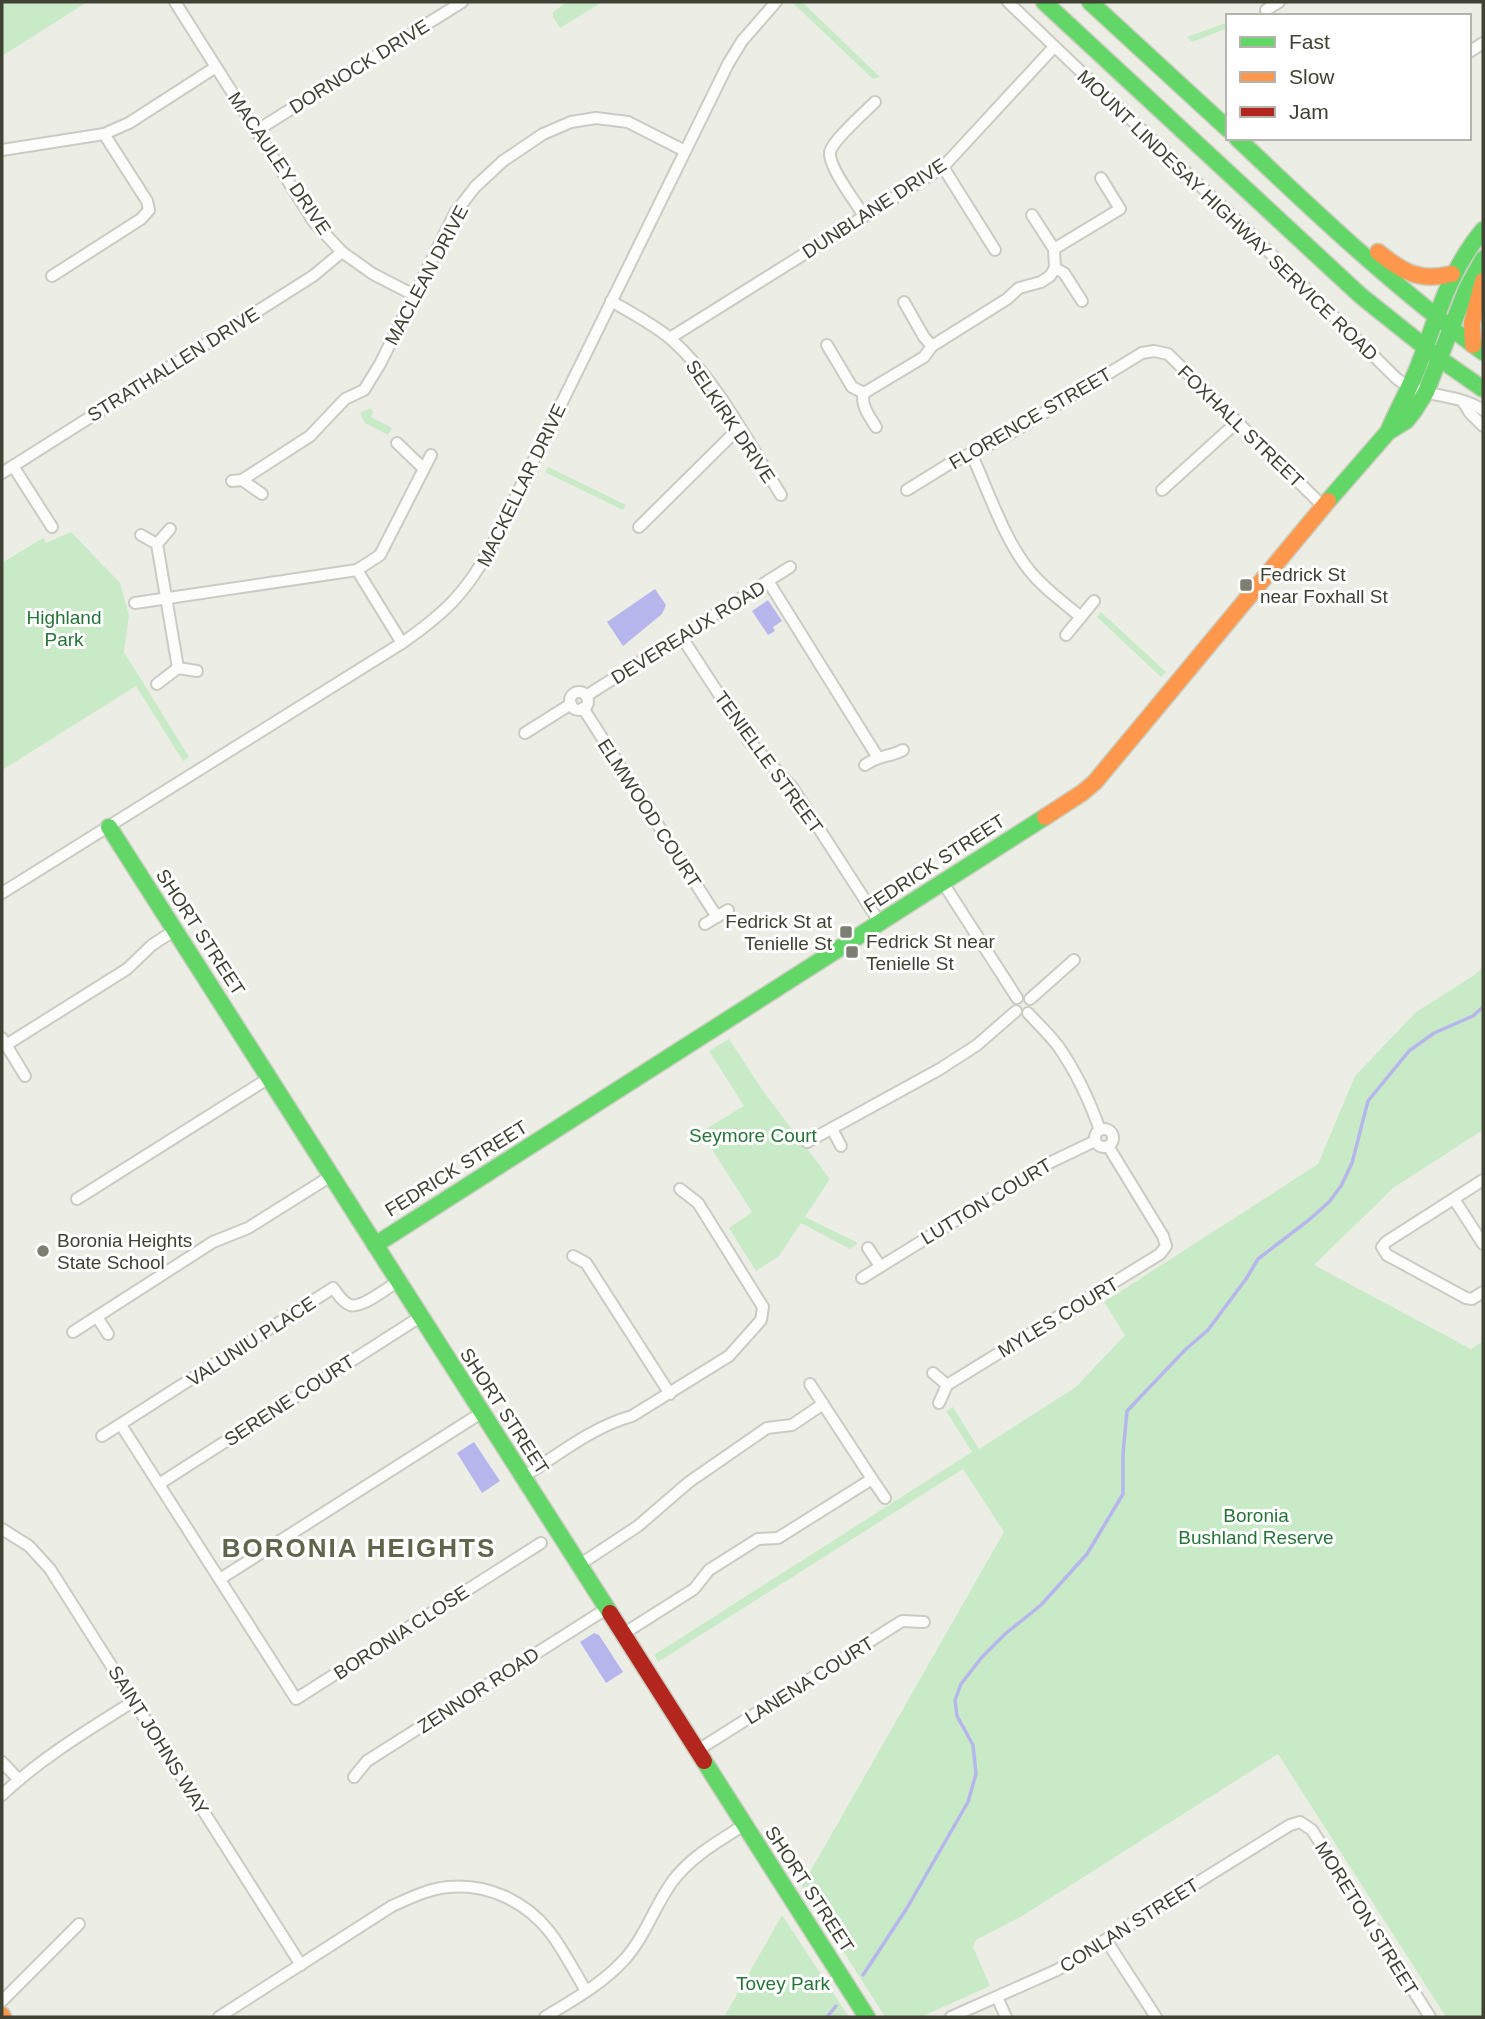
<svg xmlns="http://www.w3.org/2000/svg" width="1485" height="2019" font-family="Helvetica,sans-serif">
<rect width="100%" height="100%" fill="#eceee6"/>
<g fill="#c8eac7">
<path d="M2 2H87L2 56Z"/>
<path d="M567 2H602L560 28 553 17V12Z"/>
<path d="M796 2H802L880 77 873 79 794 4Z"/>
<path d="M1228 22V28L1192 42 1187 37Z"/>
<path d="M371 408 373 412 371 417 392 428 388 435 365 423 360 413Z"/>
<path d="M548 467 626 505 623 510 545 472Z"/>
<path d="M71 532 120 583 129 615 124 652 189 757 183 761 136 686 2 770V563L43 538 46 543Z"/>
<path d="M1101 612 1166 672 1161 677 1097 617Z"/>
<path d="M1483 968V1130L1393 1188 1314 1265 1471 1349 1483 1341V2017H1446L1278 1754 1022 1916 976 1940 973 1947 990 1986 921 2017H885L802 1886 1004 1532 963 1469 658 1662 654 1655 972 1452 946 1411 953 1407 979 1449 1076 1387 1125 1335 1104 1302 1318 1164 1355 1076 1416 1012 1473 976Z"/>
<path d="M729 1039 763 1091 830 1179 805 1217 858 1243 850 1249 801 1223 779 1256 756 1271 729 1228 752 1212 701 1132 744 1106 709 1051Z"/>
<path d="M782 1915 849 2017H724Z"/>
</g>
<g fill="#b6b6ec">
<path d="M655 589 666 605 662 614 623 646 607 622Z"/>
<path d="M768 600 782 621 773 627 775 631 768 635 752 611Z"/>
<path d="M474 1442 500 1481 482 1493 457 1453Z"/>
<path d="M594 1633 599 1635 623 1672 606 1683 580 1642Z"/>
</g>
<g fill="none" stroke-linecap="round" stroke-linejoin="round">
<g stroke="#b6b6ec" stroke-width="3.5">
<path d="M863 1975 907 1908 968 1802 976 1774 973 1745 957 1716 955 1700 961 1684 982 1657 1005 1634 1041 1605 1087 1554 1123 1494V1454L1127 1411 1185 1350 1208 1330 1246 1279 1258 1259 1310 1219 1329 1202 1341 1186 1352 1163 1368 1101 1409 1051 1434 1033 1473 1016 1483 1007"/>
<path d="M827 2017 836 2006"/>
</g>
<defs>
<g id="street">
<path d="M175 2 314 222 342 252 373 274 414 295"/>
<path d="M1008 2 1257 240 1396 378C1420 399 1456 392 1483 410"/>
<path d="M1266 10 1279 2"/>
<path d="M1469 52 1483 43"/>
<path d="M256 131 462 2"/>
<path d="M2 150 104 134 129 123 216 67"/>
<path d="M943 167 995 250"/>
<path d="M1032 215 1054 249"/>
<path d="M864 216C856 202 828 167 830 152 832 141 865 112 875 102"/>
<path d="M1055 268 1064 273 1082 301"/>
<path d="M52 276 141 219 149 210 147 201 104 134"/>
<path d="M611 301C632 313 653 324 671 339 717 380 749 444 781 495"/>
<path d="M904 302 924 337 932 346"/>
<path d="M670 338 943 167 1054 47"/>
<path d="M827 345 852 387 864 393"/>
<path d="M1463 402 1470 413 1483 426"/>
<path d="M876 427C870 417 860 405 864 393L924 357 932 346 1007 299 1019 288 1041 282 1050 276 1055 268 1054 249 1120 209 1101 178"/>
<path d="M397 443 423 468"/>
<path d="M971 453C988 490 1004 539 1029 570 1044 589 1063 602 1081 617"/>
<path d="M13 466 52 527"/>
<path d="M2 473 313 276 342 252"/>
<path d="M242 480 310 436 345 399 364 390 380 364 455 213 475 187 503 161 543 134 571 122 596 118 628 122 685 151"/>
<path d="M232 481 242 480 262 494"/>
<path d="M907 490 949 464 1001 439 1142 353 1154 351 1168 354 1324 507"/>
<path d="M1162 490 1237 422"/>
<path d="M639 527 739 428"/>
<path d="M141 535 157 544 170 529"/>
<path d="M157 544 178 668"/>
<path d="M357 570 402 643"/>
<path d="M768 581 877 756"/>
<path d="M135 603 357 570 380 555 431 455"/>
<path d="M1066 635 1094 601"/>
<path d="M681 636 750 742 792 787 880 923"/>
<path d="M157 684 178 668 197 671"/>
<circle cx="579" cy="701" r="9"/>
<path d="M586 696 790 567"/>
<path d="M583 708 717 917"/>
<path d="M525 733 571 704"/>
<path d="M865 765C880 754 888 758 903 750"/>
<path d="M943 883 1017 998"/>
<path d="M2 893 402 643C445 613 466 593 491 547L728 64 742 41 776 2"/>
<path d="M705 924 728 910"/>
<path d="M1030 999 1074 960"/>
<path d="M1028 1013C1038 1024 1049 1034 1058 1046 1075 1070 1090 1102 1100 1130"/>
<path d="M2 1038 25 1076"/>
<path d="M6 1045 127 969 152 945 175 930"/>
<path d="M832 1129 841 1146"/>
<circle cx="1104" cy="1138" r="9"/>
<path d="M807 1142 940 1069 977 1045 1016 1011"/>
<path d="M1483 1180 1386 1242 1382 1247 1387 1255 1466 1298 1472 1299 1483 1292"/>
<path d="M77 1199 269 1078"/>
<path d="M1454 1199 1483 1244"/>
<path d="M868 1248 880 1266"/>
<path d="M573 1256 586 1263 670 1394"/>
<path d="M862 1278 1047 1164 1095 1141"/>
<path d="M97 1317 108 1334"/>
<path d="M73 1332 213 1242 248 1228 331 1176"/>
<path d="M933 1373 947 1385 939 1403"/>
<path d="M810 1384 823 1404"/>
<path d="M947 1385 1160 1254 1166 1246 1163 1236 1108 1146"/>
<path d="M121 1425 296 1699 541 1543"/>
<path d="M102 1436 333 1288C338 1294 342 1302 350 1305 361 1309 387 1288 397 1282"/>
<path d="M523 1477C558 1455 592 1427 632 1416L729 1356 761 1320 763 1307 698 1203 680 1189"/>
<path d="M872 1479 885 1498"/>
<path d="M159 1484 420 1317"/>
<path d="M2 1529 29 1546 50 1569 301 1965"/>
<path d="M579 1565 638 1526 689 1482 767 1428 792 1425 823 1404 872 1479 778 1538 758 1539 709 1570 694 1589 623 1634"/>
<path d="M220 1579 481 1413"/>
<path d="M698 1750 902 1621 924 1622"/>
<path d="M2 1762 19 1780"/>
<path d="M354 1777 367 1761 606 1609"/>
<path d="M2 1795C41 1758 88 1730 134 1701"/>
<path d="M1106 1940 1156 2017"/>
<path d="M997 1997 1006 2017"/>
<path d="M2 2001 79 1924"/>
<path d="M219 2017 392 1906C410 1898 428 1889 448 1887 487 1883 525 1901 549 1931 563 1949 574 1971 586 1991"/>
<path d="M545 2017C573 2000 602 1984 624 1960 645 1937 654 1907 672 1882 690 1857 719 1841 744 1825"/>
<path d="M951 2017 1057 1970 1290 1825 1300 1822 1312 1830 1430 2017"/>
</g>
<g id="fast">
<path d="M1044 2 1361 296 1440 359 1483 389"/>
<path d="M1090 2 1228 129"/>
<path d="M1237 138C1316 213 1395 288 1483 352"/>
<path d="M1388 432C1397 410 1409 390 1418 367 1437 318 1448 272 1483 230"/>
<path d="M1328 501 1388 432 1406 421 1414 411 1426 392 1467 288 1483 259"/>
<path d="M109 827 610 1613"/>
<path d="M375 1245 1045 817"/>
<path d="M704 1761 867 2017"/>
</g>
<g id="slow">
<path d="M1378 252C1403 272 1419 282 1452 274"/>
<path d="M1473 345 1472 323 1483 281"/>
<path d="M1045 817 1082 793 1095 782 1328 501"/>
<path d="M2 2015 3 2017"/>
</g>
<path id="jam" d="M610 1613 704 1761"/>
</defs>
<use href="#street" stroke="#caccc4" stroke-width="14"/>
<use href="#fast" stroke="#cacebf" stroke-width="19"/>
<use href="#slow" stroke="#cacebf" stroke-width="19"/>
<use href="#jam" stroke="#cacebf" stroke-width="19"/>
<use href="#street" stroke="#fcfcfb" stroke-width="10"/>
<use href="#fast" stroke="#63d668" stroke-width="16"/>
<use href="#slow" stroke="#ff974d" stroke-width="16"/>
<use href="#jam" stroke="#b3261e" stroke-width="16"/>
</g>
<g fill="#7c7f72" stroke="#fff" stroke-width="2.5">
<rect x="1239" y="578" width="14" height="14" rx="3.5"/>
<rect x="839" y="925" width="14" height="14" rx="3.5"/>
<rect x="845" y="945" width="14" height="14" rx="3.5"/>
<circle cx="43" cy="1251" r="7"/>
</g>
<g text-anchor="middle" stroke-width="6" stroke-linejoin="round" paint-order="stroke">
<g font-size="19" fill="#404333" stroke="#fff">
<text transform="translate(359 66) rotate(-32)" y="7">DORNOCK DRIVE</text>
<text transform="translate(280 163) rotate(56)" y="7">MACAULEY DRIVE</text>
<text transform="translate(874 208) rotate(-33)" y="7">DUNBLANE DRIVE</text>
<text transform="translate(1228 215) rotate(44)" y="7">MOUNT LINDESAY HIGHWAY SERVICE ROAD</text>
<text transform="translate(426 275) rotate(-62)" y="7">MACLEAN DRIVE</text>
<text transform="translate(173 364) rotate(-32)" y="7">STRATHALLEN DRIVE</text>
<text transform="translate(1030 418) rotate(-30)" y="7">FLORENCE STREET</text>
<text transform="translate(731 421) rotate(56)" y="7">SELKIRK DRIVE</text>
<text transform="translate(1241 426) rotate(44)" y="7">FOXHALL STREET</text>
<text transform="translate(521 485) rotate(-64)" y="7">MACKELLAR DRIVE</text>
<text transform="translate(688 632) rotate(-32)" y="7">DEVEREAUX ROAD</text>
<text transform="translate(769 762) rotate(54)" y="7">TENIELLE STREET</text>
<text transform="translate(650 813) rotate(57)" y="7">ELMWOOD COURT</text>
<text transform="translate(934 863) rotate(-33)" y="7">FEDRICK STREET</text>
<text transform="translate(201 932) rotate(57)" y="7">SHORT STREET</text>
<text transform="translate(456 1168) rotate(-32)" y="7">FEDRICK STREET</text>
<text transform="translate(986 1201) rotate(-31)" y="7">LUTTON COURT</text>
<text transform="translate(1058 1317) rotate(-31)" y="7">MYLES COURT</text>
<text transform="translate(251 1341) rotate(-33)" y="7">VALUNIU PLACE</text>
<text transform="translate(289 1400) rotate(-33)" y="7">SERENE COURT</text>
<text transform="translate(505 1411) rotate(57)" y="7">SHORT STREET</text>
<text transform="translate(401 1632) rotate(-33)" y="7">BORONIA CLOSE</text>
<text transform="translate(809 1680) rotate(-32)" y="7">LANENA COURT</text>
<text transform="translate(478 1690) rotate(-33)" y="7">ZENNOR ROAD</text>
<text transform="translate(159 1740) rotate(58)" y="7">SAINT JOHNS WAY</text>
<text transform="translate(810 1889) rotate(57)" y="7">SHORT STREET</text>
<text transform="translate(1367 1918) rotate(58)" y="7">MORETON STREET</text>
<text transform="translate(1129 1925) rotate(-32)" y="7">CONLAN STREET</text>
</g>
<g font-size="19" fill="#404333" stroke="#fff" text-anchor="start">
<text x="1260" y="581">Fedrick St<tspan x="1260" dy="22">near Foxhall St</tspan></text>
<text x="832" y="928" text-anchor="end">Fedrick St at<tspan x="832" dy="22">Tenielle St</tspan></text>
<text x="866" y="948">Fedrick St near<tspan x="866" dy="22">Tenielle St</tspan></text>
<text x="57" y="1247">Boronia Heights<tspan x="57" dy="22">State School</tspan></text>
</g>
<g font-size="19" fill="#277439" stroke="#fff">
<text x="64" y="624">Highland<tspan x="64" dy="22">Park</tspan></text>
<text x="753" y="1142">Seymore Court</text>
<text x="1256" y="1522">Boronia<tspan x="1256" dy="22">Bushland Reserve</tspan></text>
<text x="783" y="1990">Tovey Park</text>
</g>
<g font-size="26" font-weight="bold" letter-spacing="2" fill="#60664b" stroke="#fff">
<text x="359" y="1557">BORONIA HEIGHTS</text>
</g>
</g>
<rect width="1485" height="2019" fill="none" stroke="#404333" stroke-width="7"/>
<rect x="1226" y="14" width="245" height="126" fill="#ffffff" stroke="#b3b4ad" stroke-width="2"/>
<rect x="1240" y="37" width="35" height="10" fill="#63d668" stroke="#b3b4ad" stroke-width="2"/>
<text x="1289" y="49" font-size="21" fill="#404333">Fast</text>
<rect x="1240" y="72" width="35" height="10" fill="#ff974d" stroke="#b3b4ad" stroke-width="2"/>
<text x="1289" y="84" font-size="21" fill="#404333">Slow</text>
<rect x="1240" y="107" width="35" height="10" fill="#b3261e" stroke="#b3b4ad" stroke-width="2"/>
<text x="1289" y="119" font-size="21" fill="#404333">Jam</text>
</svg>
